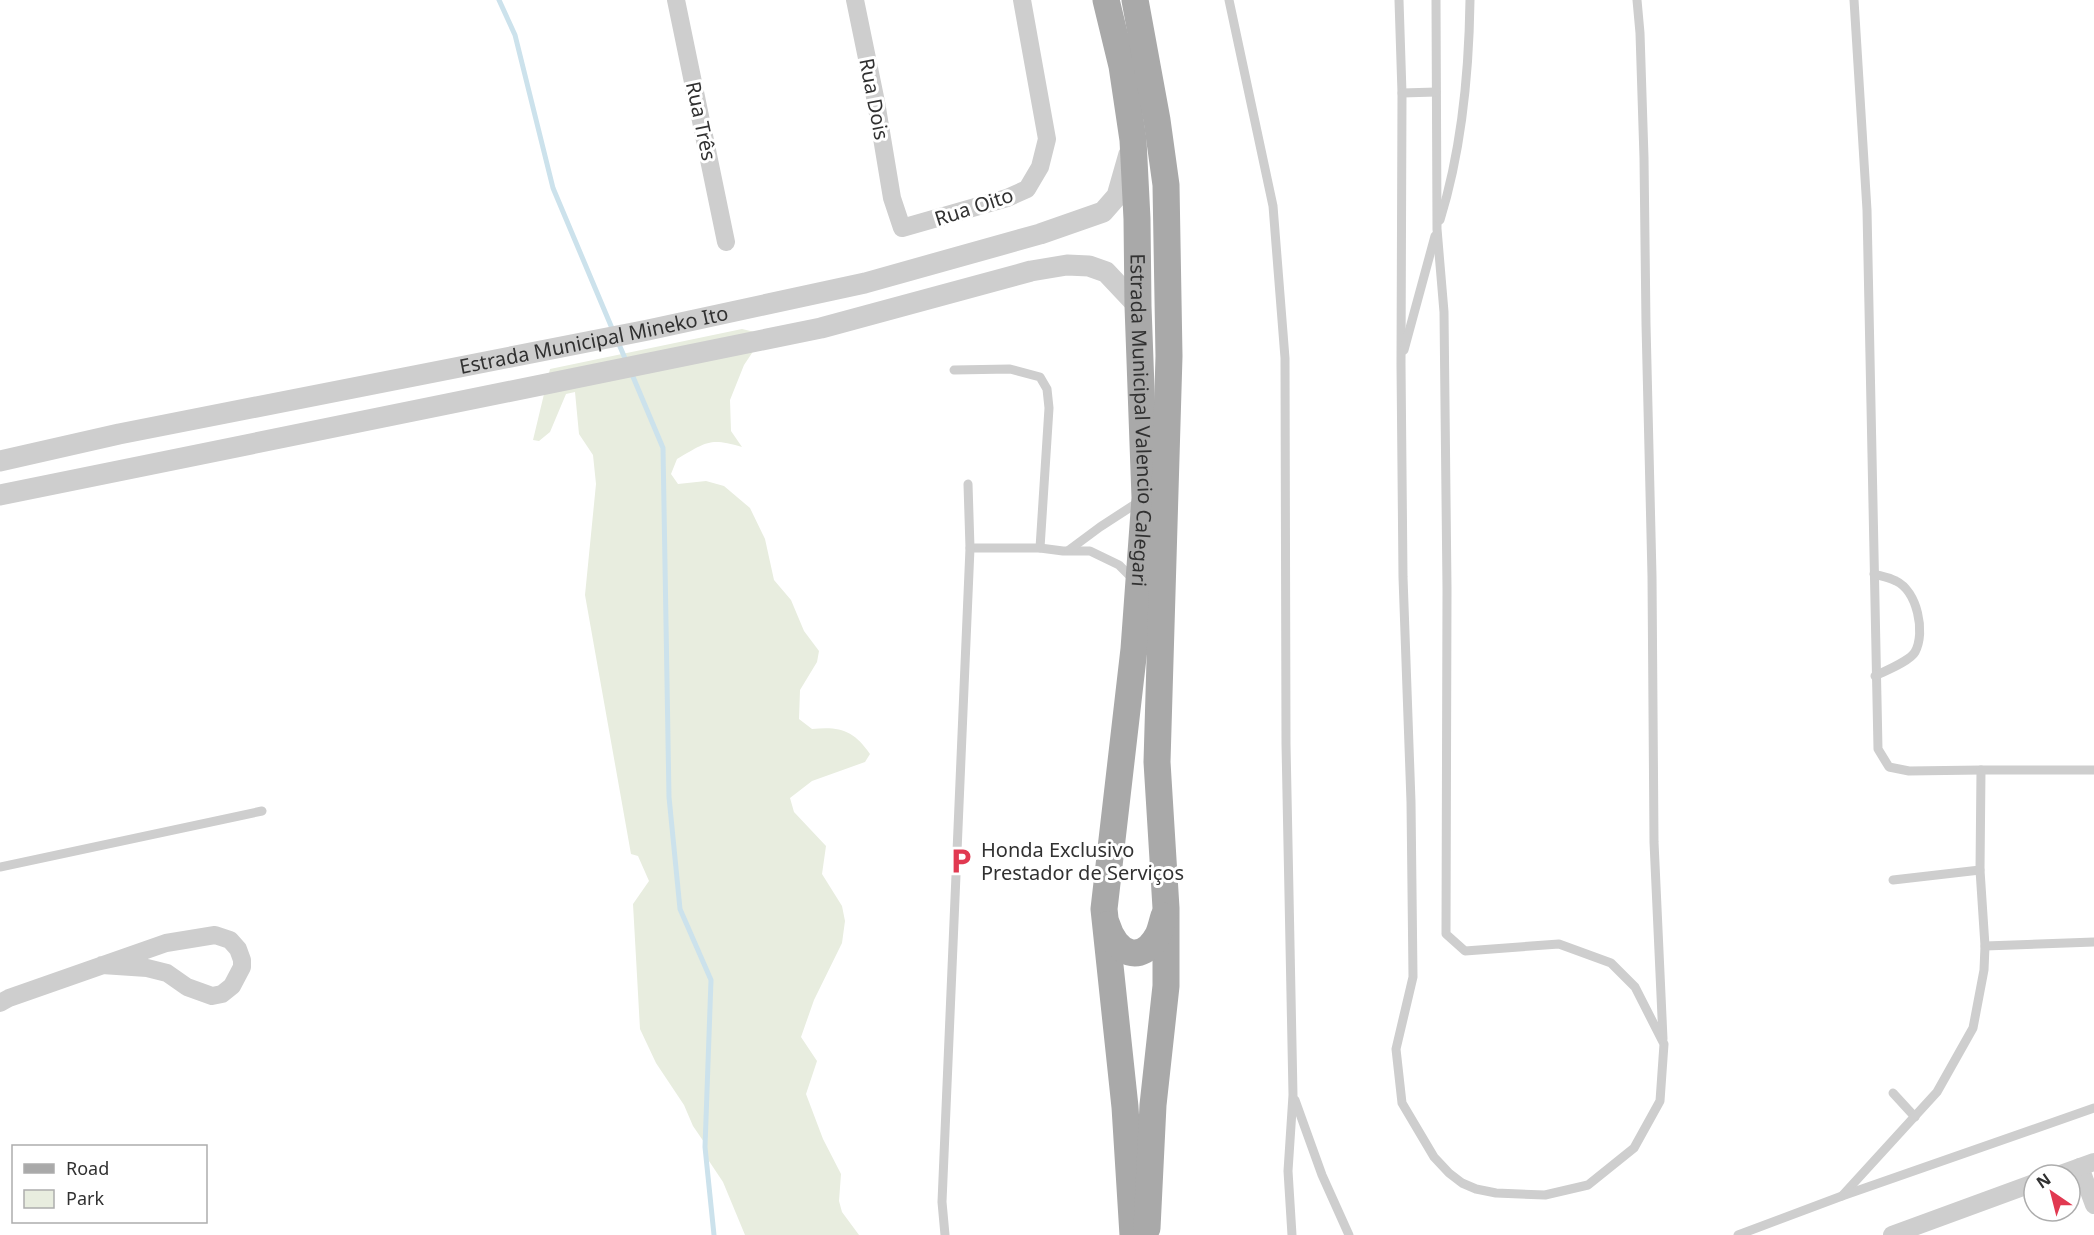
<svg xmlns="http://www.w3.org/2000/svg" width="2094" height="1235" font-family="'Noto Sans',sans-serif">
<rect width="100%" height="100%" fill="#fff"/>
<path fill="#e8eddf" d="M742 329 759 333 760 341 744 365 730 400 731 431 742 447C708 437 706 443 677 459L671 474 678 484 706 481 724 486 750 508 765 539 774 580 791 600 804 631 819 651 817 662 800 690 799 719 812 729C839 726 854 730 870 754L865 762 812 781 790 798 794 812 826 846 822 874 842 906 845 921 842 943 814 1000 801 1037 817 1061 806 1094 823 1139 841 1174 839 1201 842 1212 859 1235H745L723 1182 707 1158 706 1145 693 1126 684 1105 656 1063 640 1029 633 904 649 881 638 856 631 854 585 595 596 484 593 455 579 434 575 392 566 394 550 432 539 441 533 440 550 369Z"/>
<g fill="none" stroke-linecap="round" stroke-linejoin="round">
<g stroke="#cce2ec" stroke-width="5">
<path d="M499 0 515 35 553 188 614 333"/>
<path d="M618 342 627 363"/>
<path d="M631 372 663 448 669 797 680 909 711 980 705 1147 714 1235"/>
</g>
<g stroke="#cecece" stroke-width="9">
<path d="M1229 0 1273 206 1285 358 1286 744 1293 1095 1288 1171 1292 1235"/>
<path d="M1399 0 1402 93 1401 364 1403 577 1411 802 1413 977 1396 1049 1402 1103 1434 1157 1449 1173 1462 1183 1476 1189 1496 1193 1545 1195 1588 1185 1634 1148 1660 1101 1664 1044 1635 987 1611 963 1559 944 1465 951 1446 934 1447 589 1444 312 1437 229 1436 0"/>
<path d="M1637 0 1640 33 1644 158 1646 324 1652 576 1654 842 1663 1039"/>
<path d="M1854 0 1867 210 1878 749 1889 767 1909 771 1981 770"/>
<path d="M1402 93 1436 92"/>
<path d="M1440 220C1462 149 1469 74 1470 0"/>
<path d="M1404 350 1435 236"/>
<path d="M954 370 1010 369 1040 377 1047 389 1049 408 1040 548"/>
<path d="M970 548H1040L1063 551H1090L1119 565 1134 580"/>
<path d="M1069 550 1100 527 1140 501"/>
<path d="M1874 574C1881 576 1889 577 1896 581 1917 591 1926 632 1915 652 1910 661 1885 671 1875 676"/>
<path d="M0 867 262 811"/>
<path d="M1893 880 1980 870"/>
<path d="M1985 946 2094 942"/>
<path d="M1893 1093 1915 1117"/>
<path d="M1295 1100 1322 1175 1349 1235"/>
<path d="M1842 1196 1937 1092 1973 1028 1984 970 1985 946 1980 870 1981 770H2094"/>
<path d="M945 1235 942 1202 970 548 968 484"/>
<path d="M1738 1235 1842 1196 2094 1108"/>
</g>
<g stroke="#cecece" stroke-width="18">
<path d="M676 0 726 242"/>
<path d="M855 0 876 102 892 198 902 228 1007 198 1027 189 1040 167 1047 139 1022 0"/>
<path d="M0 1003 9 998 166 943 215 935 230 940 238 949 242 960V967L232 986 222 994 212 996 187 987 167 973 147 968 102 965"/>
<path d="M2080 1167 2094 1205"/>
<path d="M2058 1175 2094 1162"/>
<path d="M1892 1235 2034 1183"/>
</g>
<g stroke="#cecece" stroke-width="21">
<path id="s1" d="M0 461 119 434 648 330 865 283 1040 234 1103 212 1117 196 1129 154"/>
<path d="M0 495 821 328 1031 271 1067 265 1089 266 1106 272 1138 306"/>
</g>
<g stroke="#a9a9a9" stroke-width="27">
<path id="s2" d="M1106 0 1122 66 1133 140 1137 219 1138 306 1145 498 1134 649 1104 909 1125 1107 1133 1235"/>
<path d="M1135 0 1157 120 1166 185 1169 356 1157 762 1166 908V986L1153 1105 1147 1228"/>
<path d="M1107 925C1115 953 1141 966 1158 935 1161 929 1162 922 1164 916"/>
</g>
</g>
<defs>
<symbol id="parking-bare" viewBox="-9 -9 18 18"><path d="M-3.5-5.5H1a3.5 3.5 0 0 1 0 7H-1V5.5H-3.5ZM-1-3.4V-.6H.8a1.4 1.4 0 0 0 0-2.8Z" fill="#e13951" stroke="#fff" stroke-width="2.5" paint-order="stroke"/></symbol>
</defs>
<g fill-rule="evenodd">
<use href="#parking-bare" x="942" y="842" width="38" height="38"/>
</g>
<g text-anchor="middle" stroke-width="6" stroke-linejoin="round" paint-order="stroke">
<g font-size="20" fill="#313131" stroke="#fff">
<text transform="translate(874 99) rotate(79)" y="7">Rua Dois</text>
<text transform="translate(701 121) rotate(78)" y="7">Rua Três</text>
<text transform="translate(974 207) rotate(-18)" y="7">Rua Oito</text>
<text dy="7" stroke="none"><textPath href="#s1" startOffset="606">Estrada Municipal Mineko Ito</textPath></text>
<text dy="7" stroke="none"><textPath href="#s2" startOffset="423">Estrada Municipal Valencio Calegari</textPath></text>
</g>
<g font-size="20" fill="#313131" stroke="#fff" text-anchor="start">
<text x="981" y="857">Honda Exclusivo<tspan x="981" dy="23">Prestador de Serviços</tspan></text>
</g>
</g>
<rect x="12" y="1145" width="195" height="78" fill="#ffffff" stroke="#adadad" stroke-width="1.5"/>
<rect x="24" y="1164" width="30" height="9" fill="#a9a9a9" stroke="#adadad" stroke-width="1.5"/>
<text x="66" y="1175" font-size="18" fill="#313131">Road</text>
<rect x="24" y="1190" width="30" height="18" fill="#e8eddf" stroke="#adadad" stroke-width="1.5"/>
<text x="66" y="1205" font-size="18" fill="#313131">Park</text>
<g transform="translate(2052 1193) rotate(325)"><circle r="28" fill="#ffffff" stroke="#adadad" stroke-width="1.5"/>
<path d="M0-4.5L10 22L0 15L-10 22Z" fill="#e13951"/>
<text y="-9" font-size="16" font-weight="bold" text-anchor="middle" fill="#313131">N</text>
</g>
</svg>
